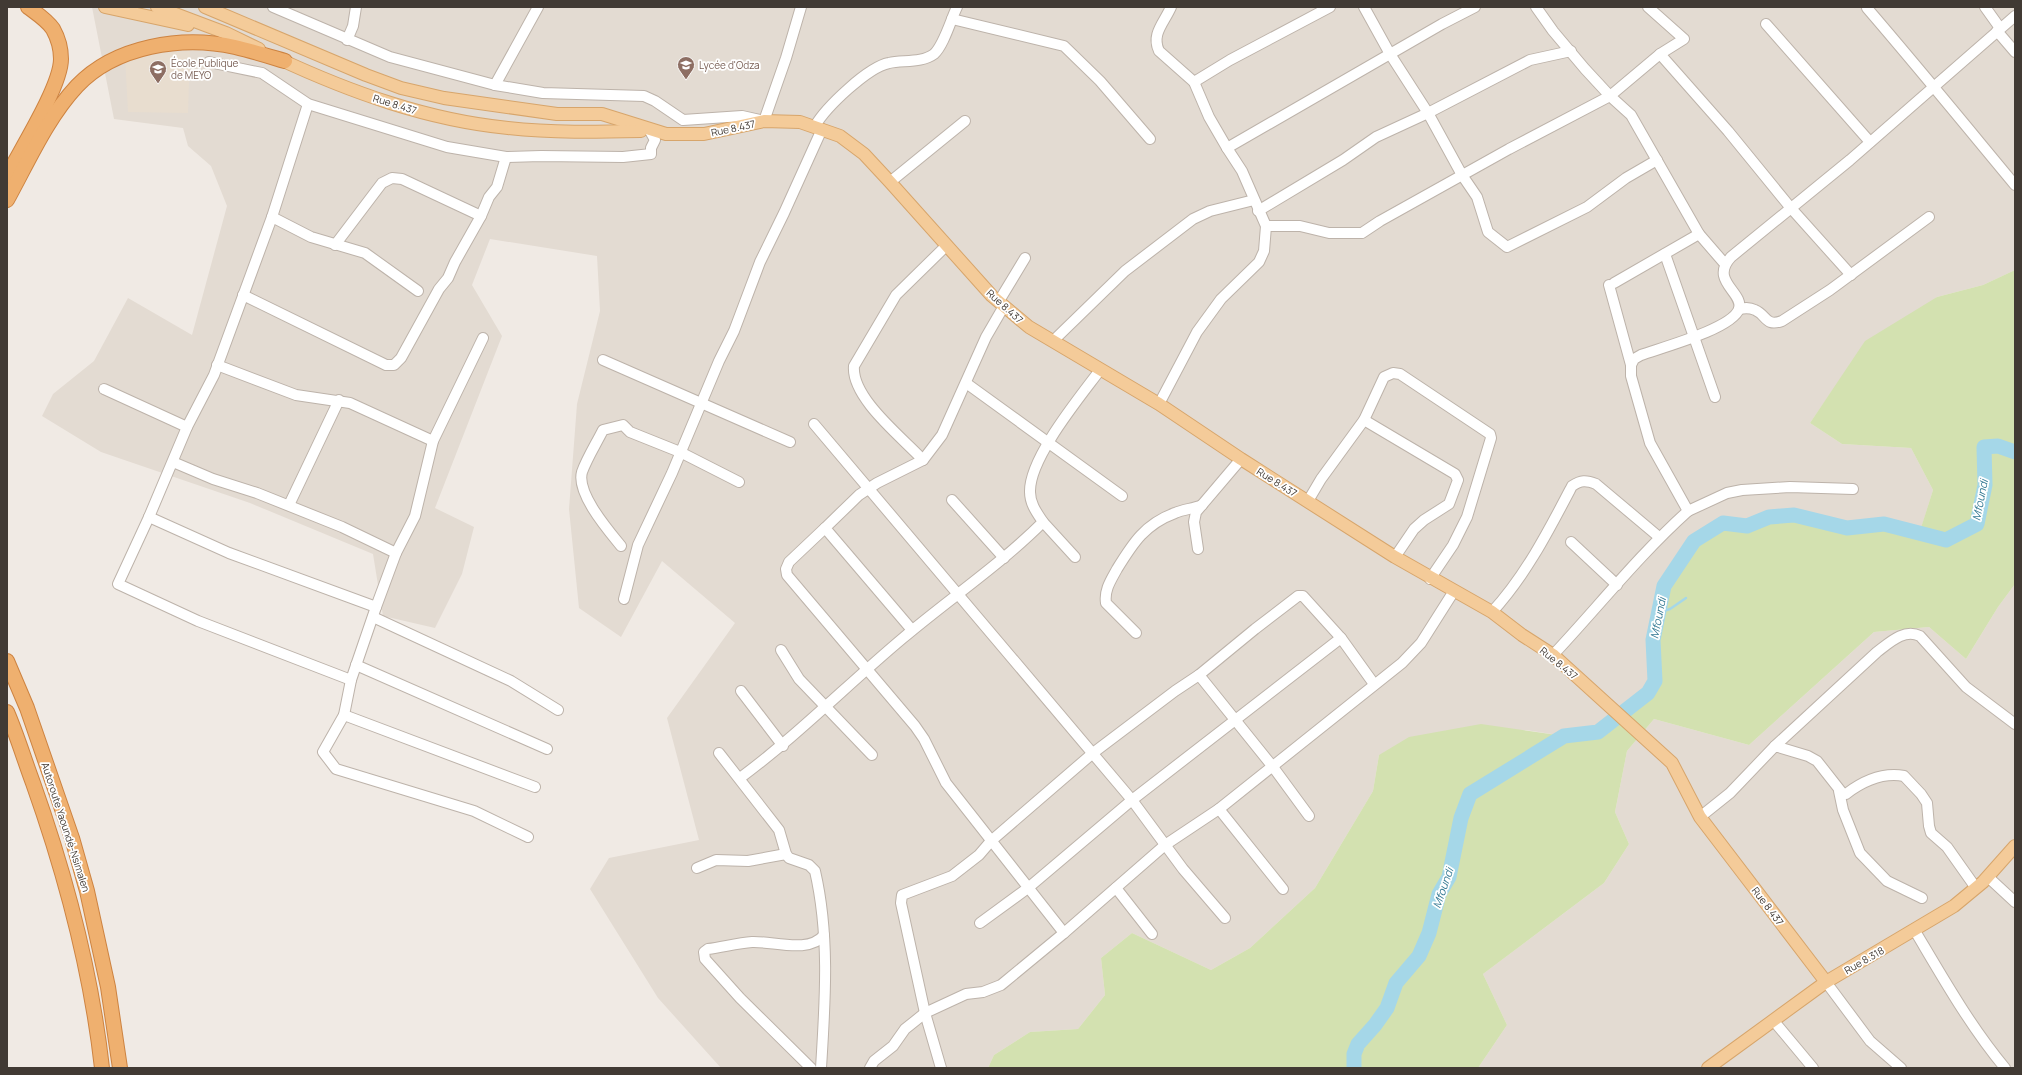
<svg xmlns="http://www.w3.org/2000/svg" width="2022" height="1075" font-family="Manrope,sans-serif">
<rect width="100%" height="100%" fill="#f0eae4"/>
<g fill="#e3dbd2">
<path d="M92 7H2015V270L1983 285 1937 297 1832 391 1810 423 1842 444 1911 448 1933 490 1920 532 1884 524 1847 528 1794 515 1769 517 1747 526 1722 523 1694 541 1664 586 1653 640 1655 681 1648 693 1598 732 1564 736 1526 730 1379 755 1373 791 1315 888 1250 948 1211 970 1132 933 1101 958 1105 995 1078 1029 1030 1032 994 1055 988 1068H721L658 998 590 889 609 858 699 840 667 718 735 623 662 561 621 637 579 608 569 509 577 404 600 311 597 256 490 239 472 285 502 336 435 508 474 527 462 574 435 628 383 616 373 554 250 503 101 452 42 416 53 394 94 361 128 298 192 335 227 206 211 166 188 146 183 128 114 119Z"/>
<path d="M2015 584V1068H1478L1507 1025 1483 974 1604 883 1629 844 1615 812 1627 751 1654 719 1749 745 1874 632 1929 627 1966 659 1998 607Z"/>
</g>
<path fill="#e8ddcf" d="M190 51 188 113 128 112 125 55Z"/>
<path fill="#d3e1b0" d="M2015 270V584L1998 607 1966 659 1929 627 1874 632 1749 745 1654 719 1627 751 1615 812 1629 844 1604 883 1483 974 1507 1025 1478 1068H988L994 1055 1030 1032 1078 1029 1105 995 1101 958 1132 933 1211 970 1250 948 1315 888 1373 791 1379 755 1409 737 1481 724 1564 736 1598 732 1649 692 1655 681 1653 640 1664 586 1694 541 1723 523 1747 526 1769 517 1794 515 1847 528 1884 524 1920 531 1933 490 1911 448 1842 444 1810 423 1865 341 1937 297 1983 285Z"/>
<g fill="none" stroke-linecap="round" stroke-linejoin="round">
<path stroke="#a5d7e8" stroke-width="2.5" d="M1660 612 1670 609 1686 598"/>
<path stroke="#a5d7e8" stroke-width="15" d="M1354 1068V1054L1358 1044 1375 1025 1387 1008 1396 983 1419 956 1429 933 1439 894 1449 877 1461 818 1470 794 1564 736 1598 732 1648 693 1655 681 1653 640 1664 586 1694 541 1723 523 1747 526 1769 517 1794 515 1847 528 1884 524 1946 540 1977 524 1985 485 1984 447 1998 446 2015 452"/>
<defs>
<g id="minor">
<path d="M273 7 390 57 495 85 543 93 644 96 655 101 683 120 742 116 764 121 786 58 801 7"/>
<path d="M1171 7C1164 23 1151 34 1159 51L1194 82 1209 117 1227 148"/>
<path d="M1364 7 1390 54 1428 113 1462 175 1477 197 1488 232 1507 247 1587 207 1626 178 1657 160"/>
<path d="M1536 7 1553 31 1585 69 1610 96 1631 115 1699 234 1725 264"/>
<path d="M1985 7 2000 28"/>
<path d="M1867 8C1917 66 1966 126 2015 185"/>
<path d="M952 19 1064 46 1100 81 1150 139"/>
<path d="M1766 24 1870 142"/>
<path d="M1997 31 2015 52"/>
<path d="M347 40 353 26 356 7"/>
<path d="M1660 54 1728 131 1790 207 1851 275"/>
<path d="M209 62 262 73 308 104 447 147 506 157 541 156 623 157 651 154V148L655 140 650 131"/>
<path d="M1194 82 1230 60 1330 7"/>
<path d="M495 85 538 7"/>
<path d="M308 104 272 217 214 375 187 427 149 517 118 584 198 621 351 680"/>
<path d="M815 126C826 107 868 67 889 63 903 60 922 63 934 54 944 45 951 19 957 7"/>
<path d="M890 182 965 121"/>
<path d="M1258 211 1343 160 1376 137 1428 113 1530 60 1571 51"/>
<path d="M272 217 311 237 365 253 418 291"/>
<path d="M1266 226H1300L1329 233H1362L1380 221 1509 149 1610 96 1660 54 1684 39 1648 7"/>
<path d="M335 245 382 183 392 178 402 179 481 216"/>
<path d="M1665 254 1715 397"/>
<path d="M1614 283 1699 234"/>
<path d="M243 295 386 365H394L401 358 439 289 448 278 455 262 481 216 489 197 497 187 506 157"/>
<path d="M999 301 1025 258"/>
<path d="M1739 309C1744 308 1749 307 1755 310 1767 315 1765 327 1782 321L1830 290 1929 217"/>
<path d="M483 338 433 441 415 516 396 553 376 607 351 680 344 715 323 752 336 769 474 811 528 837"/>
<path d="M1053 341 1125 271 1193 219 1210 211 1254 200"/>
<path d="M603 360 790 442"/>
<path d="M217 365 296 395 350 403 433 441"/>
<path d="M1631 365 1634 359 1641 355C1660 348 1732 329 1739 309 1744 292 1709 281 1731 257L1850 160 2015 16"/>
<path d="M966 383 1122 496"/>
<path d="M104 389 187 427"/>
<path d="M1159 404 1197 332 1221 299 1259 262 1264 251 1266 226 1242 171 1227 148 1442 24 1475 7"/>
<path d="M1364 420 1455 474 1458 480 1449 504 1424 520 1414 529 1395 557"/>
<path d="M814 424 1132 800 1183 869 1225 918"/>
<path d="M923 460C903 438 851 398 854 366L896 295 947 245"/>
<path d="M173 462 213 479 257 493 342 527 396 553"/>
<path d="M952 500 1004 558"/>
<path d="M1308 501 1321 479 1364 420 1384 377 1393 373 1400 374 1490 434 1491 438 1467 517 1453 545 1430 579"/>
<path d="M289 505 339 400"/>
<path d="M1688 511 1727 493 1742 490 1790 487 1853 489"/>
<path d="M149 517 229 553 376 607"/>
<path d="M1043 522 1075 557"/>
<path d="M825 528 789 562 786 569 787 575 915 726 924 739 946 783 1064 933"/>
<path d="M1571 542 1617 585"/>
<path d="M621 546C608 530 576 493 582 472 587 458 596 444 603 430L623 425 630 432 680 452 739 482"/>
<path d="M1198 549 1194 522 1196 512 1241 459"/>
<path d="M624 599 638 545 672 473 719 361 734 331 760 262 784 213 822 129"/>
<path d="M1492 612C1526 575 1549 530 1572 486 1581 480 1586 480 1596 484L1659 537"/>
<path d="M373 617 511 681 558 710"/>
<path d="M912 630 825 528 859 495 877 483 923 460 942 435 986 337 1004 306"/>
<path d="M1136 633 1106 603C1104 590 1111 580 1117 569 1133 543 1145 524 1175 513 1184 509 1193 509 1202 505"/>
<path d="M781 650 799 679 872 755"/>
<path d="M1553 655C1598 607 1639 555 1688 511L1650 443 1631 376V365L1609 285"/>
<path d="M356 665 547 749"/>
<path d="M1199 675 1273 767 1309 816"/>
<path d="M741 691 783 746"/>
<path d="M344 715 535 787"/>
<path d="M1775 746 1877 652C1889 643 1904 628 1920 636L1966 687 2015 724"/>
<path d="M719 753 779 830 786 854 789 858 809 865 815 871C830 936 825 1003 821 1068"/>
<path d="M740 778C798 735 848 684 903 638 949 599 1000 565 1043 522 1037 513 1030 504 1030 492 1029 458 1080 397 1100 370"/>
<path d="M1839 791 1843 810 1860 853 1887 881 1922 898"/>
<path d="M1219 809 1283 889"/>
<path d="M1700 817 1730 793 1775 746 1808 756 1817 761 1843 794H1846C1863 781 1882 772 1904 776L1921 794 1927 803 1929 826 1931 833 1947 847 1976 888"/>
<path d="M697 868 716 860 748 861 786 854"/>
<path d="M1988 877 2015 902"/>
<path d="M1116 888 1152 934"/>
<path d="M980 923 1028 888 1132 800 1341 638"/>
<path d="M1915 931C1943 978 1970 1026 2005 1068"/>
<path d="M1826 982 1870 1041 1901 1068"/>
<path d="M1773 1020 1813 1068"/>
<path d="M811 1068 740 998 705 959 704 952 708 949C723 947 738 943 752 942 773 941 809 954 824 935"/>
<path d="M870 1068 874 1061 893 1046 905 1029 925 1013 966 994 983 992 1001 985 1064 933 1165 845 1219 809 1402 663 1421 643 1454 591"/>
<path d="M941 1068 925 1013 901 903 902 895 952 876 979 855 991 841 1093 753 1175 691 1199 675 1255 629 1298 596H1303L1341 638 1374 684"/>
</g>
<g id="major">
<path d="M105 7 188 25"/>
<path d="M157 7 226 33 259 49"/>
<path d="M205 7 366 75 401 88 444 98 557 114H602L666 134H704L764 121 800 122 840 136 864 154 890 182 992 296 1029 327 1159 404 1241 459 1395 557 1492 612 1522 635 1553 655 1672 763 1700 817 1826 982"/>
<path d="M277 58C350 92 427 120 508 128 552 133 597 132 641 131"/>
<path d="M1708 1068 1826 982 1954 906 1983 882 2015 846"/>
</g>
<g id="highway">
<path d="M7 176C21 149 61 86 61 59 61 49 58 38 53 29 47 20 36 13 28 7"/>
<path d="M7 200C28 162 47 118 77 86 115 46 182 35 235 47 252 51 268 56 285 61"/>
<path d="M7 661 27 708 72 838 87 891 108 987 120 1068"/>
<path d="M7 712C17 735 24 759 33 783 66 876 91 970 102 1068"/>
</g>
</defs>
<use href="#minor" stroke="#bdb3aa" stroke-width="12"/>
<use href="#major" stroke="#d7a56b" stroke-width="14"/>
<use href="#highway" stroke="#cd8341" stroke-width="16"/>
<use href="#minor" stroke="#fff" stroke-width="10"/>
<use href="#major" stroke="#f4cb99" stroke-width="12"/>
<use href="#highway" stroke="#efb06f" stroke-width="14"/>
</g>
<defs>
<symbol id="school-pin" viewBox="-11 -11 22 30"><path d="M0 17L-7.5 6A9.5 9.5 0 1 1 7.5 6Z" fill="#8d6e63" stroke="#fff"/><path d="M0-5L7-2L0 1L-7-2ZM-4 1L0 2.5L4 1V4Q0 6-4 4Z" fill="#fff"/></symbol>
</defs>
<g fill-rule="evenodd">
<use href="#school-pin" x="676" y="55" width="20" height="27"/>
<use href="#school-pin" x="148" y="59" width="20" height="27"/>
</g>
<g text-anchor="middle" stroke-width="3.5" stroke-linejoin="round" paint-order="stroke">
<g font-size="10" fill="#785e54" stroke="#fff" text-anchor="start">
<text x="171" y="67">École Publique<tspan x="171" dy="12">de MEYO</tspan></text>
<text x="699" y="69">Lycée d'Odza</text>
</g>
<g font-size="10" fill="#413a34" stroke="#fff">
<text transform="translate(395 104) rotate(17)" y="4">Rue 8.437</text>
<text transform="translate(733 128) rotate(-12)" y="4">Rue 8.437</text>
<text transform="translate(1005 306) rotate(42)" y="4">Rue 8.437</text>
<text transform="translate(1277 482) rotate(32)" y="4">Rue 8.437</text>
<text transform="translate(1559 663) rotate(39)" y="4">Rue 8.437</text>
<text transform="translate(66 827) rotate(72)" y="4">Autoroute Yaoundé-Nsimalen</text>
<text transform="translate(1768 906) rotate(53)" y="4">Rue 8.437</text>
<text transform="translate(1864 960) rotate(-30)" y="4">Rue 8.318</text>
</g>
<g font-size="11" font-style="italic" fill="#357a94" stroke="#fff">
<text transform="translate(1980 500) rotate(-79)" y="4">Mfoundi</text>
<text transform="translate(1658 618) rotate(-79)" y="4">Mfoundi</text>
<text transform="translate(1443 888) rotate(-71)" y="4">Mfoundi</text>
</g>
</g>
<rect width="2022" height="1075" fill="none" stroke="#413a34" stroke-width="16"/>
</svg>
